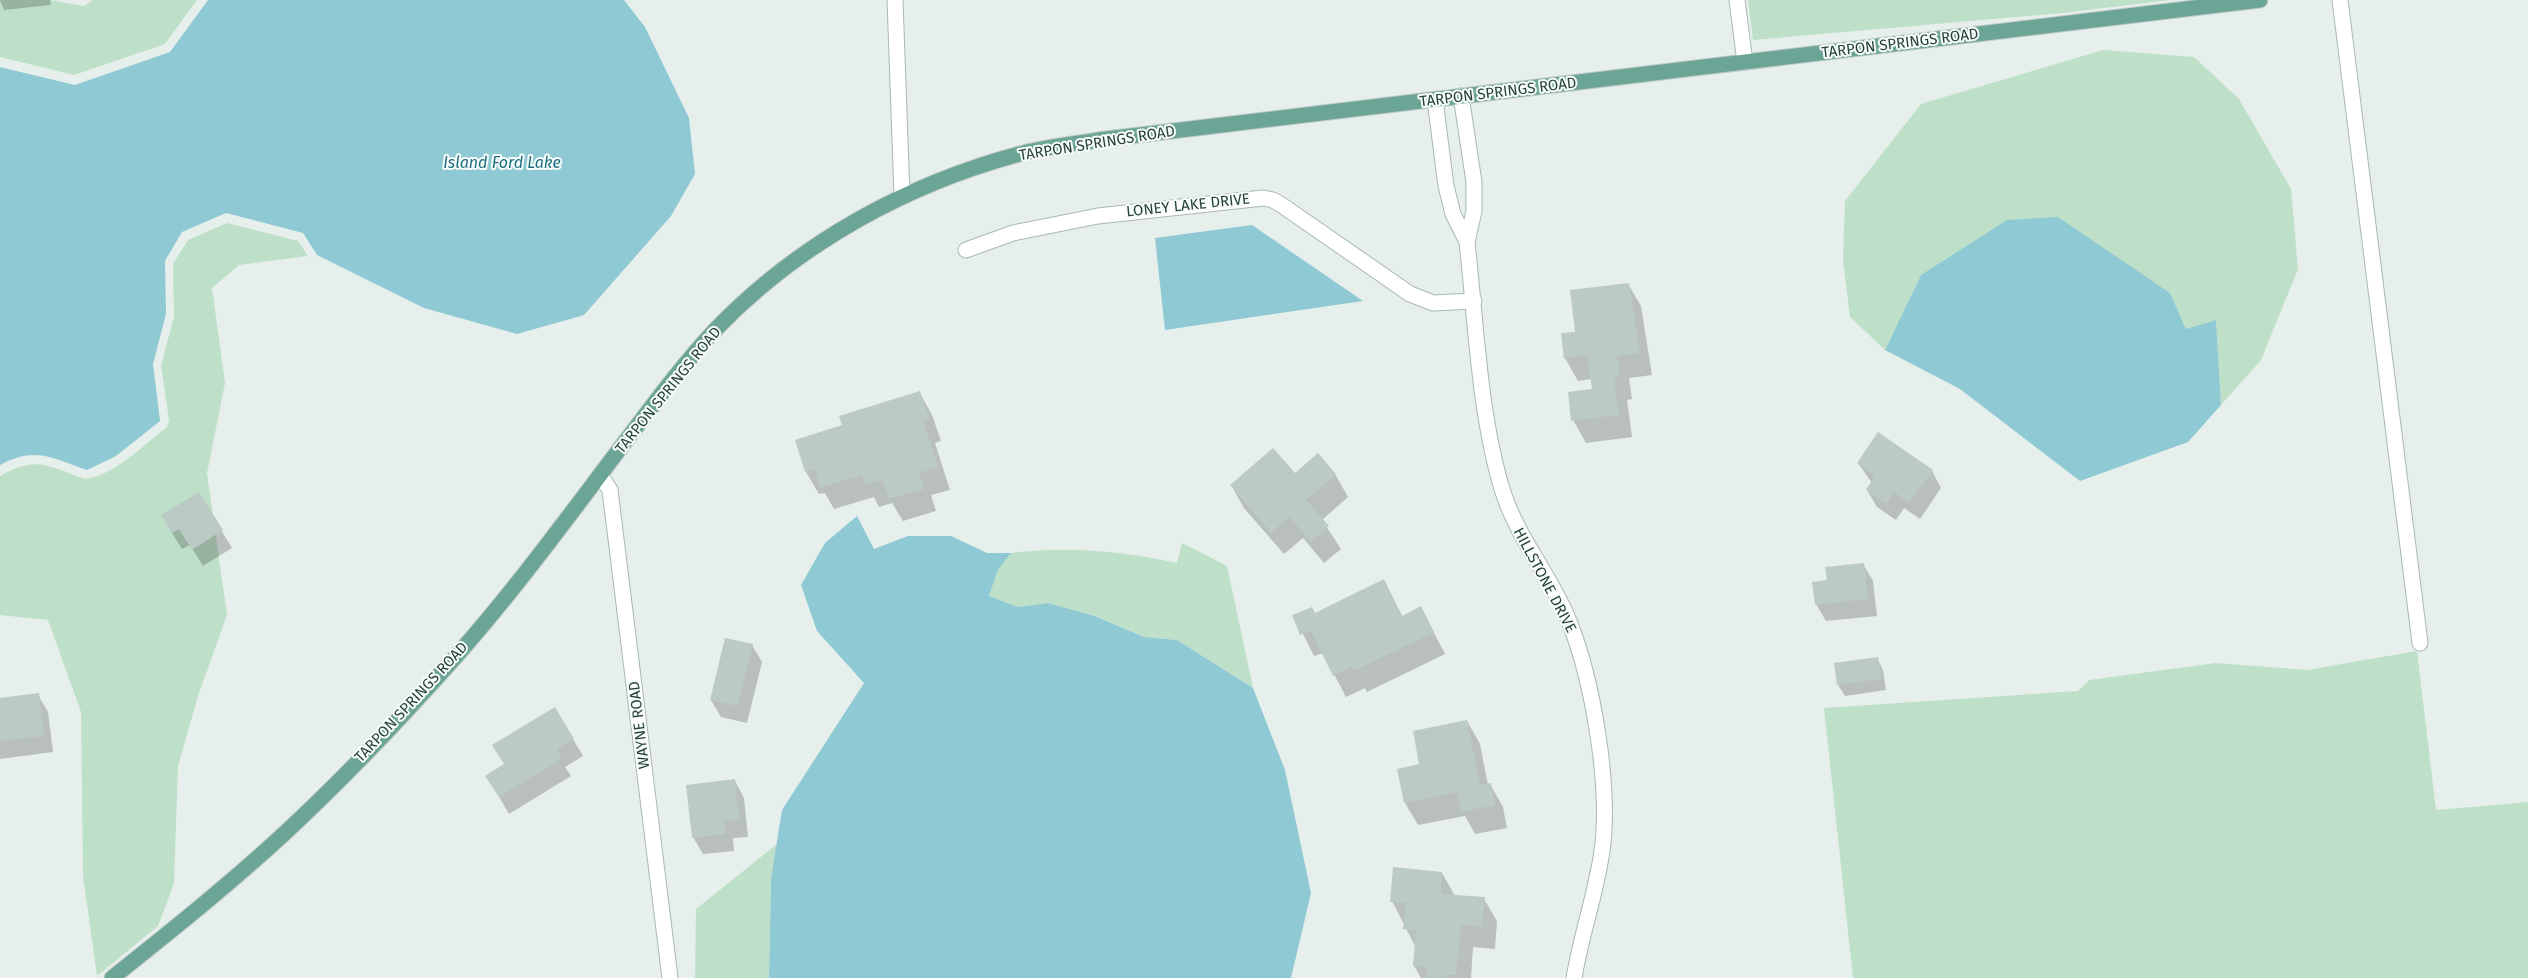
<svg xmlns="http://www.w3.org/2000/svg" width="2528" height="978" font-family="'Fira Sans',sans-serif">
<rect width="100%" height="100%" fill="#e6efeb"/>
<g fill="#bfe0c8">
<path d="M0 0H50L84 6 93 0H197L165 44 74 75 0 57Z"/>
<path d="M1748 0H2170L2063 13 1753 40Z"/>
<path d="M2103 50 2194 57 2239 99 2291 189 2298 269 2261 360 2221 405 2216 321 2186 329 2170 293 2141 274 1921 275 1885 350 1850 317 1843 260 1845 201 1921 104Z"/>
<path d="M227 223 298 241 308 256 239 265 212 288 225 383 207 473 227 615 198 696 178 766 174 883 158 926 97 976 83 876 81 712 48 620 0 615V476C37 455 48 466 85 479 112 477 146 443 167 427L169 420 161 365 174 317 173 264 188 240Z"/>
<path d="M1182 543 1227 566 1253 688 1177 640 1144 637 1096 616 1048 603 1018 607 989 596 998 570 1011 553C1067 546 1122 551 1177 563Z"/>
<path d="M2417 651 2436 810 2528 802V978H1853L1824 708 2078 691 2089 680 2216 663 2307 670Z"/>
<path d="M777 844 771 879 769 978H695L696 909Z"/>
</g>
<g fill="#8ec9d4">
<path d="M208 0H624L645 27 689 118 695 174 671 216 584 315 517 334 424 308 317 255 303 233 226 213 182 232 165 261 166 314 153 364 160 421 116 456 87 470C52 458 35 446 0 465V67L75 85 170 52Z"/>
<path d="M2058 217 2170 293 2186 329 2216 320 2221 405 2188 442 2080 481 1960 389 1885 350 1921 275 2007 220Z"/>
<path d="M1252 225 1363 301 1165 330 1155 238Z"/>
<path d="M857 516 874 549 908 536H951L987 553H1011L998 570 989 596 1018 607 1048 603 1095 616 1144 637 1177 640 1253 688 1285 770 1311 893 1291 978H769L771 879 782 810 864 683 817 631 801 585 825 543Z"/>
</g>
<g fill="#0003">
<path d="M0 0H50L51 5 4 10Z"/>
<path d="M1628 284 1641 306 1652 375 1629 378 1632 399 1627 400 1632 437 1586 443 1573 420 1593 390 1592 379 1578 381 1565 358 1577 333Z"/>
<path d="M919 392 932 415 941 441 935 443 950 490 931 495 936 511 903 521 892 503 879 507 874 497 834 509 825 493 819 494 806 472 844 426Z"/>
<path d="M1858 463 1932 471 1941 488 1920 519 1904 508 1896 520 1877 507 1867 490 1872 483Z"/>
<path d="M1335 474 1348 497 1322 520 1341 549 1324 563 1303 538 1284 554 1244 508 1231 485 1295 475Z"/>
<path d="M199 494 232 548 203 566 190 545 182 549 172 533Z"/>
<path d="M1863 564 1873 581 1877 616 1826 621 1816 604Z"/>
<path d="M1383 581 1403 617 1421 608 1445 654 1367 692 1365 688 1346 697 1323 653 1314 656 1294 616 1315 614Z"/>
<path d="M752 645 762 662 747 723 721 717 711 700Z"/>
<path d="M1877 658 1883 670 1886 690 1845 696 1838 685Z"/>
<path d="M38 695 48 712 53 752 0 759V699Z"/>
<path d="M1467 721 1480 744 1488 785 1490 784 1503 807 1507 828 1475 834 1465 816 1418 825 1405 803 1421 765Z"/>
<path d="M573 739 583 756 565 767 571 776 509 814 487 776Z"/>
<path d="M735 781 744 798 748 837 733 838 734 851 703 854 693 837Z"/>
<path d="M1442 873 1455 896 1484 899 1497 921 1495 949 1473 947 1471 978H1421L1414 966 1416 948 1392 901Z"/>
</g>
<g fill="#bbcac4">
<path d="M1629 283 1640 353 1617 356 1620 377H1614L1619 415 1571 421 1568 392 1592 389 1587 355 1564 359 1561 333 1575 332 1570 290Z"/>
<path d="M920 391 929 418 923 420 938 467 919 473 924 489 889 499 882 480 865 485 862 475 820 488 815 469 805 472 795 440 842 425 839 416Z"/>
<path d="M1878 432 1933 470 1909 503 1894 492 1886 504 1866 490 1875 476 1857 463Z"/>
<path d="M1273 448 1295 473 1318 453 1336 474 1306 500 1329 526 1311 541 1289 517 1271 533 1230 485Z"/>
<path d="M199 492 223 530 192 550 179 529 172 533 161 515Z"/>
<path d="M1864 563 1868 599 1815 605 1812 582 1827 580 1825 567Z"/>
<path d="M1384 579 1402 616 1421 606 1434 632 1354 671 1352 667 1333 676 1311 631 1300 635 1292 615 1312 607 1315 613Z"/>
<path d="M725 638 753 644 738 706 710 700Z"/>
<path d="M1878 657 1881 679 1837 685 1834 663Z"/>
<path d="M39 693 44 736 0 741V698Z"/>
<path d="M555 707 574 739 557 749 562 759 499 797 485 776 504 764 492 745Z"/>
<path d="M1467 720 1480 785 1491 783 1495 805 1461 812 1457 792 1404 803 1397 769 1419 764 1413 731Z"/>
<path d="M735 779 739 820 724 821 726 834 692 838 686 785Z"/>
<path d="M1393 867 1442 872 1441 894 1485 897 1482 927 1461 925 1456 975 1446 974V978H1426L1427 967 1413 966 1416 930 1403 929 1406 903 1390 902Z"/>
</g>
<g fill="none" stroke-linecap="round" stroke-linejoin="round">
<defs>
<g id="minor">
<path d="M895 0 902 196"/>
<path d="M1737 0 1745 62"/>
<path d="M2340 0 2420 643"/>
<path d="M1461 96 1474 182V211L1467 242C1476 322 1479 415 1503 492 1518 539 1551 576 1569 621 1593 681 1611 787 1602 851 1596 894 1581 935 1574 978"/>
<path d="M1435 100 1446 186 1453 214 1467 242"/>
<path d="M966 250 1013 233 1098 216 1263 198 1273 200 1283 206 1410 294 1433 303 1474 301"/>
<path d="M600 475 610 490 670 978"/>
</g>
<path id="major" d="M112 978C171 931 231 883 286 832 346 776 404 715 458 654 519 585 573 510 628 438 656 401 684 363 716 329 800 242 910 182 1027 152 1052 146 1080 143 1106 139L2260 0"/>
</defs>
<use href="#minor" stroke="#a8b8b2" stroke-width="17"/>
<use href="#major" stroke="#c2cac8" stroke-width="17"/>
<use href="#minor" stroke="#fff" stroke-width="15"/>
<use href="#major" stroke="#6aa596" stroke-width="15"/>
</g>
<g text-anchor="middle" stroke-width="4" stroke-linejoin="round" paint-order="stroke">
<g font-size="15" fill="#24423a" stroke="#f7fbf9">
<text transform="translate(1900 43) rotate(-7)" y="5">TARPON SPRINGS ROAD</text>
<text transform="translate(1498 92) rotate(-7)" y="5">TARPON SPRINGS ROAD</text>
<text transform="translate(1097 143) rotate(-9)" y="5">TARPON SPRINGS ROAD</text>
<text transform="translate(1188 205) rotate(-6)" y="5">LONEY LAKE DRIVE</text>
<text transform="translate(668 390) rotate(-51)" y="5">TARPON SPRINGS ROAD</text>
<text transform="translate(1545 580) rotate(62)" y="5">HILLSTONE DRIVE</text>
<text transform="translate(411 702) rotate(-47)" y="5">TARPON SPRINGS ROAD</text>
<text transform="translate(639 725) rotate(-97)" y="5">WAYNE ROAD</text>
</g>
<g font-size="16" font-style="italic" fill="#1c6f80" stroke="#f7fbf9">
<text x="502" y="168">Island Ford Lake</text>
</g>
</g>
</svg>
